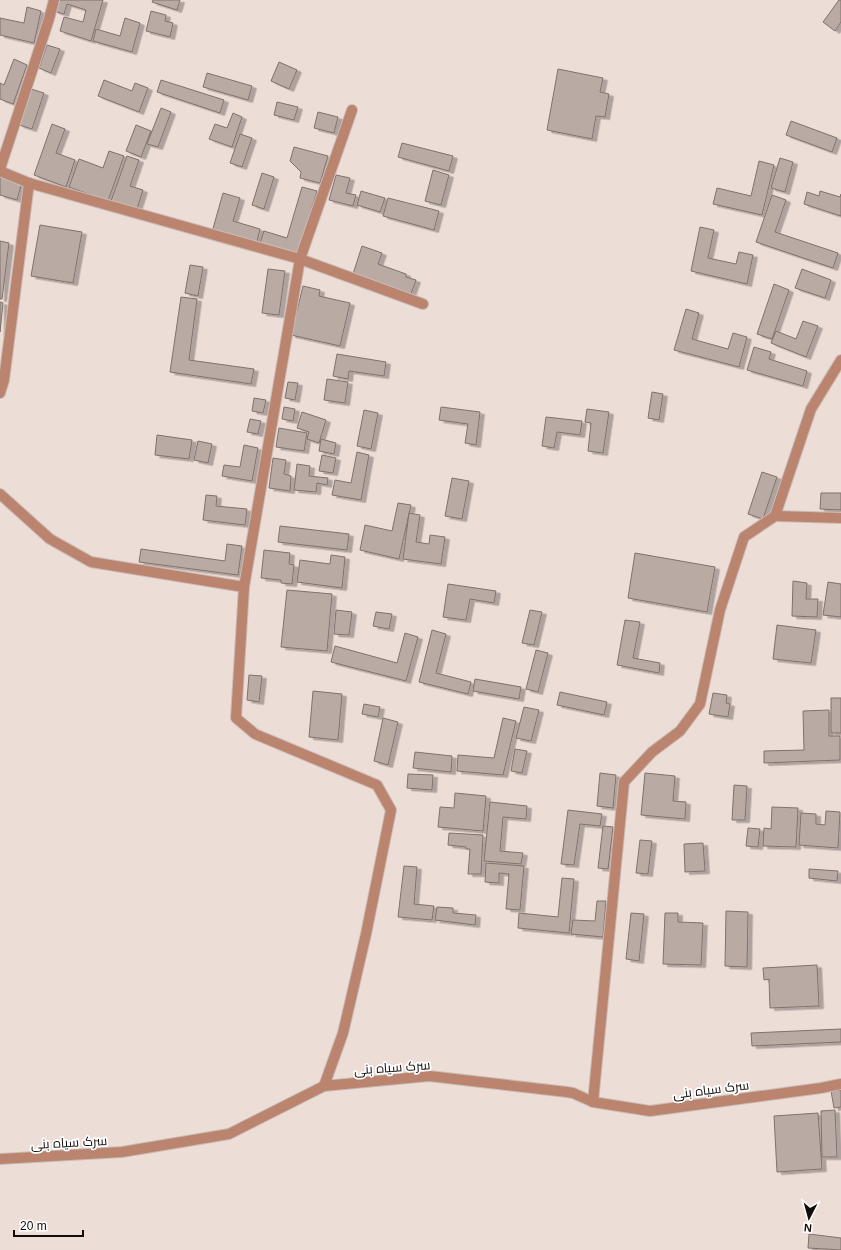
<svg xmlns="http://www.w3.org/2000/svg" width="841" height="1250" font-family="Arial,Cairo,sans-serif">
<defs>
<filter id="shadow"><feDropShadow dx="4.5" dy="2.5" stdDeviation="0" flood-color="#0004"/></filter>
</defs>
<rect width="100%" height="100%" fill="#edddd7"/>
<g fill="#b9aaa4" stroke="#80716c" filter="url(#shadow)">
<path d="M58 0H103L91 41 60 31 64 17 83 22 86 10 67 4 64 14 54 11Z"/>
<path d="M153 0H180L177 10 152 2Z"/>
<path d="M839 0H841V22L835 31 823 22Z"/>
<path d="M27 7 41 11 34 43 0 35V18L24 23Z"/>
<path d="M151 11 166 15 165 21 173 23 170 37 146 31Z"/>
<path d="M125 18 140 23 132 52 93 41 96 29 120 36Z"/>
<path d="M47 45 60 49 51 73 39 68Z"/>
<path d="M14 59 27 65 13 104 0 99V83L4 85Z"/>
<path d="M279 62 297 70 289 89 271 81Z"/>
<path d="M558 69 603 78 600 92 609 94 605 117 596 116 592 139 547 130Z"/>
<path d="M207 73 252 86 248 100 203 87Z"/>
<path d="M104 80 132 91 135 83 148 88 139 112 98 96Z"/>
<path d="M161 80 224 100 220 113 157 92Z"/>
<path d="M31 89 44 93 32 129 19 125Z"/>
<path d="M277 102 298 107 294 120 274 115Z"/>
<path d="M161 108 171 112 158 147 147 144Z"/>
<path d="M318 112 338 117 334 133 314 128Z"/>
<path d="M233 113 242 117 232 147 209 139 215 124 227 128Z"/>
<path d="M791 121 837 138 832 152 786 135Z"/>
<path d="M52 124 65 129 56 153 75 160 66 187 34 175Z"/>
<path d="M136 125 151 131 141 157 126 151Z"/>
<path d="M240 134 252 138 242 167 230 163Z"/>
<path d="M402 143 453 156 449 171 398 157Z"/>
<path d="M294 147 328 156 320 183 300 178 301 172 290 161Z"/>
<path d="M109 151 124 156 108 201 69 187 79 159 103 168Z"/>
<path d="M127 156 139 160 130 186 143 190 137 209 111 201Z"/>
<path d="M780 158 793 162 785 192 771 188Z"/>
<path d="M759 161 774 165 762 215 713 204 717 188 751 196Z"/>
<path d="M433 170 449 175 441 205 425 201Z"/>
<path d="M262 173 274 177 264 209 252 205Z"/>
<path d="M336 175 350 178 346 193 356 195 353 206 329 200Z"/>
<path d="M0 176 22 182 17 200 0 195Z"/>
<path d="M302 187 317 191 298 254 260 243 264 231 287 238Z"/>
<path d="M361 191 385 198 380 212 357 205Z"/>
<path d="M820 191 840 197 841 194V216L804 204 807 192 819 196Z"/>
<path d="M223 193 240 198 233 221 260 229 256 245 212 232Z"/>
<path d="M772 195 786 200 775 232 838 253 833 268 756 242Z"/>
<path d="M388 198 439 211 434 230 383 216Z"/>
<path d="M40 225 82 232 73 283 31 276Z"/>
<path d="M700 227 714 230 708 258 736 264 739 252 753 255 747 284 691 271Z"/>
<path d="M0 241 9 243 2 299H0Z"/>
<path d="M362 246 382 253 378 264 406 274V277L416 280 411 294 353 274Z"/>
<path d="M190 265 203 267 198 296 185 293Z"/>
<path d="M268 269 285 271 279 315 262 313Z"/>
<path d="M802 269 831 280 825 298 795 288Z"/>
<path d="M774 284 789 290 772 339 757 334Z"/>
<path d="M303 286 320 290 319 296 350 303 340 346 291 335Z"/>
<path d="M181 297 197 299 189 360 254 369 251 384 170 372Z"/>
<path d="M0 302 3 303 0 332Z"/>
<path d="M686 309 699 313 692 339 728 349 733 333 747 337 739 367 674 350Z"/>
<path d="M803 321 818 326 806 357 771 343 776 331 796 339Z"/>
<path d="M754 347 771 352 769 359 807 371 803 386 747 370Z"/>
<path d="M337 354 386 362 384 376 349 371 348 379 333 376Z"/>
<path d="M327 379 348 382 345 403 324 400Z"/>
<path d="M288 382 298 383 295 400 285 398Z"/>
<path d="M652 392 663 394 659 420 648 418Z"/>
<path d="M254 398 266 400 263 413 252 411Z"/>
<path d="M284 407 295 409 293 421 282 419Z"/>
<path d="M441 407 480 412 476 445 465 443 468 424 439 420Z"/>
<path d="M587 409 609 412 603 453 588 451 591 423 585 422Z"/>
<path d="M364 410 378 413 371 449 357 446Z"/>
<path d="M302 412 326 420 319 443 307 439 309 432 297 428Z"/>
<path d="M546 417 582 421 580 435 557 432 554 448 542 446Z"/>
<path d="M250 419 261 421 258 434 247 432Z"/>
<path d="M279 428 307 433 304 451 276 447Z"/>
<path d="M157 435 192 440 189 459 155 455Z"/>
<path d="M321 439 336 443 334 454 319 451Z"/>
<path d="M198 441 212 444 208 463 194 460Z"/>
<path d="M244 445 258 448 252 481 222 476 224 465 240 467Z"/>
<path d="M357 452 369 455 361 500 332 495 335 480 351 483Z"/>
<path d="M322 455 336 458 333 473 319 471Z"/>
<path d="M273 458 286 460 284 474 291 476 290 491 269 488Z"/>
<path d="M297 464 310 466 309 476 328 478 327 485 317 483 316 492 294 490Z"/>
<path d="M762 472 777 477 763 519 748 514Z"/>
<path d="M452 478 469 481 462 519 445 516Z"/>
<path d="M821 493H841V510L820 509Z"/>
<path d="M206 495 217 496 216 506 247 509 245 525 203 520Z"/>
<path d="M398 503 411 505 399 559 360 550 365 525 392 531Z"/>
<path d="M409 513 420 515 416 542 429 544 430 535 445 537 441 564 403 559Z"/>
<path d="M280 526 349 534 347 550 278 542Z"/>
<path d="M227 544 242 546 238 575 139 562 141 549 225 561Z"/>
<path d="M264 550 290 553 289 564 294 565 292 584 281 583V580L261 578Z"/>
<path d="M635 553 715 567 707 612 628 598Z"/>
<path d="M331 555 345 557 342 588 297 582 300 560 330 564Z"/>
<path d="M793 581 807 583 806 599H818L817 617 792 616Z"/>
<path d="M828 582 841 584V617L823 615Z"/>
<path d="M448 584 496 591 494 603 470 599 466 620 443 617Z"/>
<path d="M287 590 332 594 327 651 281 647Z"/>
<path d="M336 610 352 612 349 635 334 634Z"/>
<path d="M530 610 542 612 534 645 522 643Z"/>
<path d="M376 612 392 614 389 629 373 626Z"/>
<path d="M625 620 640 622 633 658 660 663 659 673 617 665Z"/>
<path d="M777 625 816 630 811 663 773 659Z"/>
<path d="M432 630 446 634 436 673 471 682 468 694 419 682Z"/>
<path d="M405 633 418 637 406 681 331 662 335 646 397 663Z"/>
<path d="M536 650 548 653 538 692 526 689Z"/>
<path d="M249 675 262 676 259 702 247 700Z"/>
<path d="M475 679 521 687 519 699 473 691Z"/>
<path d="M313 691 342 694 338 740 309 737Z"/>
<path d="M560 692 607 702 604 715 557 705Z"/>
<path d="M713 693 727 695 726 703 730 704 728 717 709 714Z"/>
<rect x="831" y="698" width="10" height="35"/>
<path d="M364 704 380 707 378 717 362 714Z"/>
<path d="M524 707 539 710 531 741 516 738Z"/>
<path d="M829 710V736H840V760L764 763V751L804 750 803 711Z"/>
<path d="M383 718 398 722 388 765 374 761Z"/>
<path d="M503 718 516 721 503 775 457 771 458 755 494 758Z"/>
<path d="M515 749 527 751 522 773 511 771Z"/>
<path d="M415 752 452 756 451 772 413 768Z"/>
<path d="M600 773 616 775 613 808 597 806Z"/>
<path d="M645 773 675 776 673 801 686 802 685 819 641 815Z"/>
<path d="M408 774 433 775 432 790 407 788Z"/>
<path d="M734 785 747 786 745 820H732Z"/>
<path d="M455 793 486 796 483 831 438 827 440 807 454 808Z"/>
<path d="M490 802 527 806 526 819 503 817 500 851 523 853 521 864 484 861Z"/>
<path d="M772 807 798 808 796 847 763 846 764 828 771 829Z"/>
<path d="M568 810 602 814 600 826 580 824 574 865 561 864Z"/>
<path d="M826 811 840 812 838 848 799 845 801 813 816 814V824L825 825Z"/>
<path d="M603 826 613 827 608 869 598 868Z"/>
<path d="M748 828 760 829 758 847 746 846Z"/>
<path d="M449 833 483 835 481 874H468L470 849H466V847L448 845Z"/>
<path d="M640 840 652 841 648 874 636 873Z"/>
<path d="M703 843 705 871 685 872 684 844Z"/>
<path d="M486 863 524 866 520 910 506 909 509 874 499 873V883L485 882Z"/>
<path d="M404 866 417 867 414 904 434 906 432 920 398 917Z"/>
<path d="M809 869 838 871 837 881 809 878Z"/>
<path d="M562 878 574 879 569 933 518 928 519 913 558 917Z"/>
<path d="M597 901H606L603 937 571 934 573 920 595 921Z"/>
<path d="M437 907 453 908V913L476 915 475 925 435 920Z"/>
<path d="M726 911 748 912 747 967 725 966Z"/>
<path d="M631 913 644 914 639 961 626 959Z"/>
<path d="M665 913H678V922L703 923 701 965 663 964Z"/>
<path d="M817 965 819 1006 770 1008 769 979 764 980 763 968Z"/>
<path d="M841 1029V1042L752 1046 751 1033Z"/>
<path d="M841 1090V1107L834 1108 831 1091Z"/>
<path d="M835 1110 837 1157H822L821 1111Z"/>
<path d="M818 1113 822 1169 777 1172 774 1116Z"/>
<path d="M809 1234 841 1238V1250L808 1248Z"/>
</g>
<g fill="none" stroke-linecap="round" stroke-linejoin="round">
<defs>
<g id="minor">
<path d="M0 169 49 19 54 0"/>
<path d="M0 171 29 183 300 259 423 304"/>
<path d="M0 393 4 380 29 183"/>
<path d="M0 494 50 539 91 562 244 587 236 718 255 734 377 785 391 810 366 934 343 1033 324 1086"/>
<path d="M775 516 841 518"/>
<path d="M244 587 300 259 352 110"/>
<path d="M593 1102 624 782 652 752 680 731 700 704 720 610 744 537 775 516 811 409 841 360"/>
<path d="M0 1159 122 1152 229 1134 324 1086 429 1076 567 1092 573 1093 593 1102 650 1111 821 1088 841 1084"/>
</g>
</defs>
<use href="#minor" stroke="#cabcb6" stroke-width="12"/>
<use href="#minor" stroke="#bb846f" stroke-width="10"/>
</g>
<g text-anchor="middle" stroke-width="3.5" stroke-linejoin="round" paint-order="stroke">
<g font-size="13" fill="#120d0b" stroke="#fff">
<text transform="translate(392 1067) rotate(-4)" y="5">سرک سیاه بنی</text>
<text transform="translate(711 1089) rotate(-7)" y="5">سرک سیاه بنی</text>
<text transform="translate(69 1142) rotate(-3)" y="5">سرک سیاه بنی</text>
</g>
</g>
<g transform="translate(809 1218) rotate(186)" stroke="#ffffff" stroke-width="3" paint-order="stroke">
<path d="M0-3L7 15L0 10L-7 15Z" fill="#120d0b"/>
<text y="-6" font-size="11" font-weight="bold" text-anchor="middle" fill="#120d0b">N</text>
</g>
<path d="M14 1230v6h69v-6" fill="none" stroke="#120d0b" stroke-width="2"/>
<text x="20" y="1230" font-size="12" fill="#120d0b" stroke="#ffffff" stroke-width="3" paint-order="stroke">20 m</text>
</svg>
